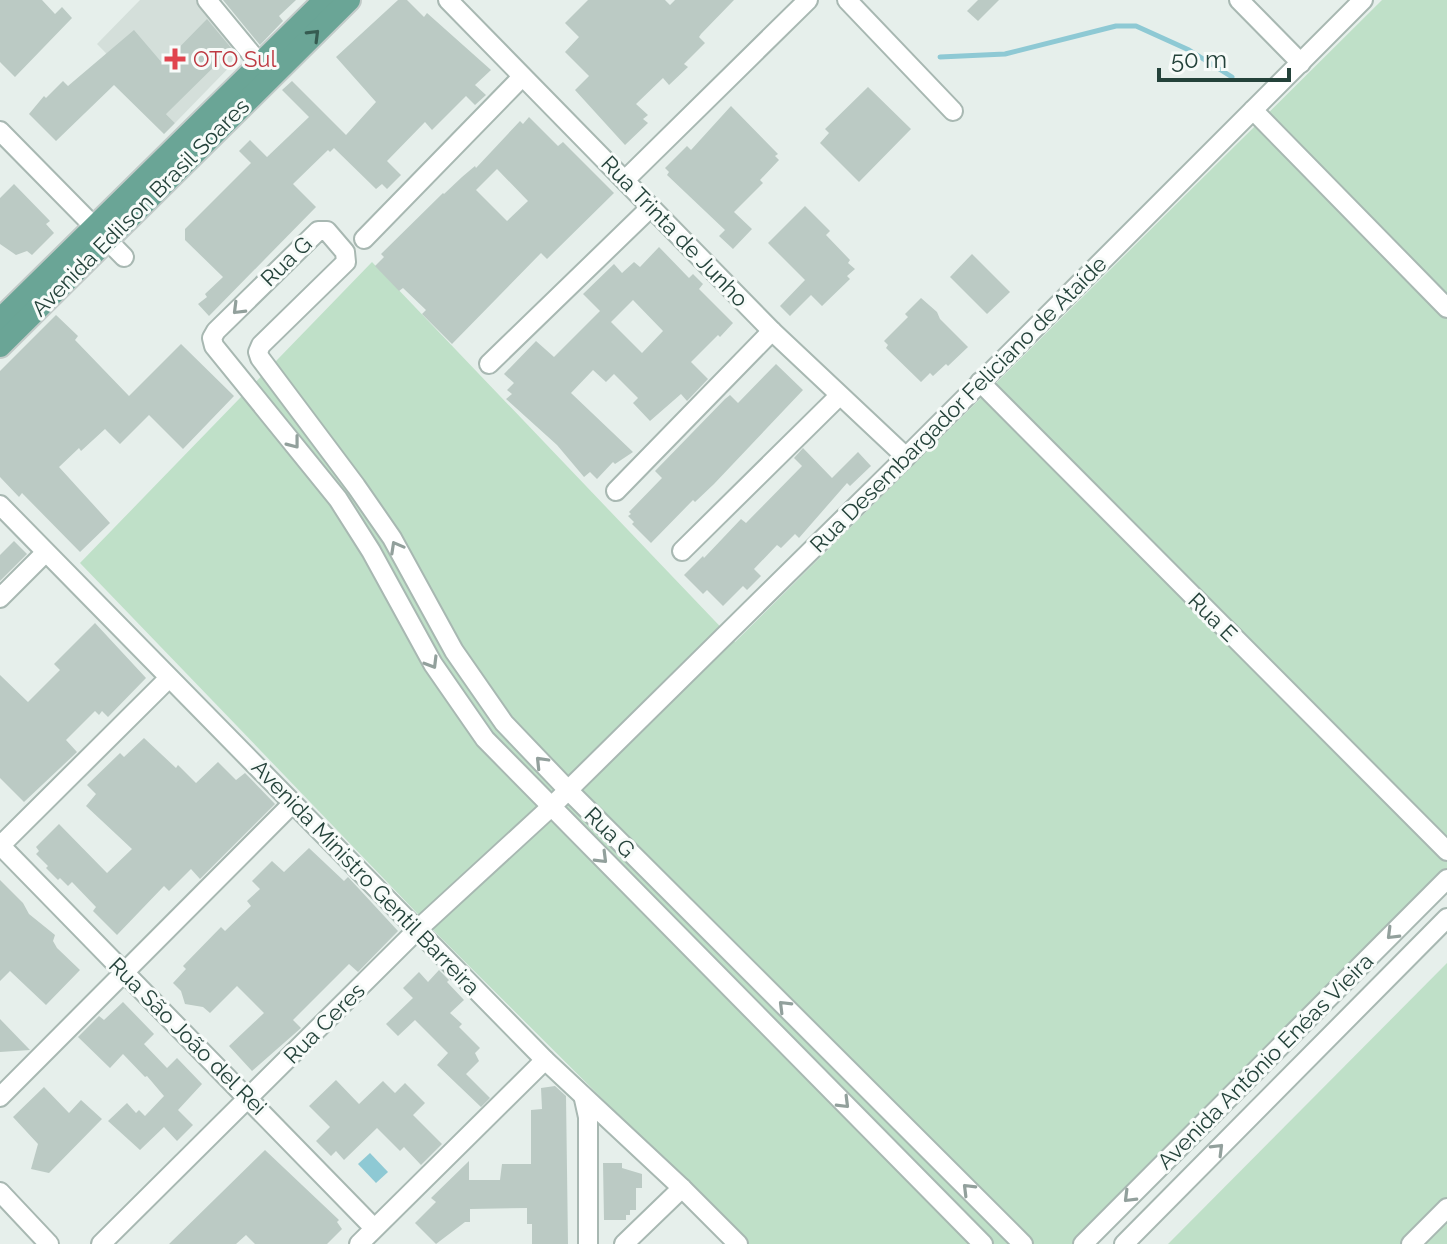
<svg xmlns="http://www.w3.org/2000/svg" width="1447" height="1244" font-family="Raleway,sans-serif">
<rect width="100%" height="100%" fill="#e6efeb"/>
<path fill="#d4dfda" d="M140 0H198L246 50 175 123 97 44Z"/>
<g fill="#bfe0c8">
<path d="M1382 0H1447V871L1074 1244H748L439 936 80 563 372 262 735 642Z"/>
<path d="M1447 963V1244H1168Z"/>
</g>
<path fill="#8ec9d4" d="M370 1153 388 1172 376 1183 358 1164Z"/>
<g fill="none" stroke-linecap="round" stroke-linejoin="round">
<path stroke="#8ec9d4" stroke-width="5" d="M940 57 1005 54 1116 26H1136L1189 50 1232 77"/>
</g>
<g fill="#bbcac4" fill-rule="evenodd">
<path d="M0 0H42L55 14 62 7 72 18 15 77 0 62Z"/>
<path d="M223 0H296L279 16 283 21 260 45Z"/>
<path d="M398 0H407L424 17 427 13 491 70 475 85 486 95 475 105 466 96 432 130 425 122 387 161 401 175 387 189 382 184 376 189 334 148 330 152 328 150 293 184 316 207 209 316 198 304 207 297 205 294 223 277 185 240V229L251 163 239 151 250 140 267 157 309 117 282 90 292 81 346 135 376 102 336 57Z"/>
<path d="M588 0H665L670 5 675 0H734L701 34 699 37 705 43 684 64 688 67 669 85 663 78 636 104 648 115 643 119 648 123 625 145 575 90 589 76 565 52 579 37 565 23Z"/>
<path d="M978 0H999L978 21 967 11Z"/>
<path d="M207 19 232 49 166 114 175 123 164 134 114 85 56 141 29 114 44 96 46 98 63 81 68 86 134 30 163 64Z"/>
<path d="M868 87 911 129 859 182 820 143 829 133 825 129Z"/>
<path d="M731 106 778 154 775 156 779 160 760 180 763 183 734 212 752 229 733 249 719 236 725 230 667 175 669 172 665 168 687 146 691 150Z"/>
<path d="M529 117 558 146 563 142 614 193 547 259 541 253 452 344 422 314 426 310 403 288 399 291 375 266 384 257 381 254 443 193 444 194 462 177 475 166 476 168 520 121 523 124ZM497 169 528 201 507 221 476 190Z"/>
<path d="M14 184 50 221 46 224 54 233 32 255 27 251 16 255 0 244V198Z"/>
<path d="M805 206 830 231 826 235 850 260 848 263 855 269 847 276 850 279 822 306 811 295 790 316 780 306 805 280 768 243Z"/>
<path d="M659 247 689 278 693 274 703 284 699 289 733 323 720 337 718 335 691 362 708 379 687 401 681 394 650 421 633 403 638 398 614 374 606 382 593 370 571 393 633 452 615 464 613 462 597 479 590 472 584 477 557 445 506 399 512 394 507 390 514 383 504 374 536 341 554 357 600 311 583 294 614 264 622 273 634 262 640 267ZM633 300 663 331 642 353 611 322Z"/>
<path d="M972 254 1010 292 987 314 950 277Z"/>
<path d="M921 298 937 312 940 319 968 347 948 366 946 364 933 376 930 373 921 382 886 348 888 345 884 341 908 317 905 314Z"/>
<path d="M56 315 78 336 75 340 129 396 181 344 234 396 183 449 149 415 120 444 105 429 81 451 79 448 59 467 110 523 80 552 22 493 19 497 0 477V371Z"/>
<path d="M776 364 803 390 714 484 695 502 693 500 651 543 632 524 634 522 628 516 631 514 629 512 662 478 655 471 725 399 730 395 738 403Z"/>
<path d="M803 448 832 478 858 452 871 466 850 486 847 483 799 538 795 534 781 548 777 545 754 569 761 576 747 590 743 586 723 606 707 590 703 594 684 575 703 556 704 558 741 519 746 523 802 466 794 458Z"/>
<path d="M14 541 27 554 0 581V555Z"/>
<path d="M95 623 146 678 108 717 102 711 99 715 95 711 66 740 77 752 24 802 0 778V675L28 702 60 670 54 664Z"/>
<path d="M144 738 176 768 178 765 196 783 218 762 236 780 245 773 275 804 200 879 191 869 169 891 164 886 117 935 93 911 96 907 72 882 68 886 60 878 58 880 46 868 48 866 36 854 39 851 36 847 59 824 107 873 132 849 86 806 96 794 87 785 120 753 124 757Z"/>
<path d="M309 848 344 881 348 877 398 931 358 972 349 964 293 1020 301 1028 252 1071 229 1046 264 1013 237 986 210 1013 203 1007 185 1004 181 991 173 983 186 969 183 966 221 927 225 931 251 906 247 901 260 889 252 881 272 861 284 872Z"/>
<path d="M0 880 23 903 29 914 55 935 53 941 57 948 80 970 46 1005 10 971 0 981Z"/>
<path d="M439 970 449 980 447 982 464 1000 450 1013 462 1024 459 1027 480 1048 475 1053 479 1061 466 1074 490 1098 481 1107 437 1065 448 1053 415 1020 398 1036 386 1024 413 998 403 988 419 972 428 982Z"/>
<path d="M123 1002 154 1034 144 1044 167 1068 177 1058 202 1084 178 1110 193 1125 177 1141 164 1127 140 1150 108 1121 127 1103 136 1113 139 1110 145 1116 164 1096 147 1076 145 1077 123 1054 110 1068 78 1037 99 1016 104 1020Z"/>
<path d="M0 1019 30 1050 0 1052Z"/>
<path d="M336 1080 359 1104 383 1081 395 1093 405 1083 425 1103 413 1115 442 1144 421 1165 404 1147 400 1151 377 1128 344 1160 336 1151 331 1156 316 1141 330 1127 309 1106Z"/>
<path d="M555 1086 566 1096 568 1244H532V1224H527V1208L470 1209V1222H465L436 1244 415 1223 436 1202 431 1198 469 1161V1180H500L502 1164H531V1110L542 1109 541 1088Z"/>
<path d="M44 1087 69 1113 81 1100 102 1119 49 1173 31 1169 38 1144 13 1117Z"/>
<path d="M265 1150 339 1220 337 1222 342 1229 327 1244H255L246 1235 236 1244H169Z"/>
<path d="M603 1163H622V1168L642 1174V1188H636V1210H630V1215H626V1220H604Z"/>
</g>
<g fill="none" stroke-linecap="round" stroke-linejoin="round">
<defs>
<g id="minor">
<path d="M207 0 259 63"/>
<path d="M448 0 772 331 906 457"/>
<path d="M847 0 953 111"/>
<path d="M1239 0 1301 63"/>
<path d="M1253 110 1447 308"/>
<path d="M0 131 124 257"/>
<path d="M625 180 808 0"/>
<path d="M364 239 522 77"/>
<path d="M489 364 651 207"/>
<path d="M980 382 1447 851"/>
<path d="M616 491 772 331"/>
<path d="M0 505 545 1060 682 1188 738 1244"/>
<path d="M682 551 839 396"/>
<path d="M0 598 45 553"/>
<path d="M0 845 374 1228"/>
<path d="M0 846 169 678"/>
<path d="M0 1097 293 803"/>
<path d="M584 1099 588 1117V1244"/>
<path d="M0 1192 49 1244"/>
<path d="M101 1244 417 930 552 806 906 457 1363 0"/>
<path d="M359 1244 545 1060"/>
<path d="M624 1244 682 1188"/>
<path d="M983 1244 485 739 433 664 371 551 338 499 214 346 212 338 216 331 318 231H327L345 252 346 262 261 345 258 352 260 358 356 486 392 538 454 651 504 723 568 790 1023 1244"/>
<path d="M1083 1244 1447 879"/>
<path d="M1124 1244 1447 918"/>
<path d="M1411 1244 1447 1208"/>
</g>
<g id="major">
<path d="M0 320 325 0"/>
<path d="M0 346 349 0"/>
</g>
</defs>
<use href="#minor" stroke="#a8b8b2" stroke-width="22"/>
<use href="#major" stroke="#c2cac8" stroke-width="26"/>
<use href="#minor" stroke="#fff" stroke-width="18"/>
<use href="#major" stroke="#6aa596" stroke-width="22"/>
</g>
<defs><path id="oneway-chevron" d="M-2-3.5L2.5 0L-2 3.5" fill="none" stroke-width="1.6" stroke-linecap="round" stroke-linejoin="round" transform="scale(2)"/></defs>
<use stroke="#365b51" href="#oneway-chevron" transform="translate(314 35) rotate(-45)"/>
<g stroke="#92a09c">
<use href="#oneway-chevron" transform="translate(238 309) rotate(135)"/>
<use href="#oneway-chevron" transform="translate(294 443) rotate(52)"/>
<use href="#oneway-chevron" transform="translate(396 547) rotate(-119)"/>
<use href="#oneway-chevron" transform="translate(432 663) rotate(59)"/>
<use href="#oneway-chevron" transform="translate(541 762) rotate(-134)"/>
<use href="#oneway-chevron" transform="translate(602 858) rotate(45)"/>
<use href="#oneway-chevron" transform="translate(1392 934) rotate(135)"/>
<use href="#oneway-chevron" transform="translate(784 1006) rotate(-135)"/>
<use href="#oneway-chevron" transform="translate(844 1103) rotate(45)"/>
<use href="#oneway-chevron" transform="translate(1218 1149) rotate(-45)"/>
<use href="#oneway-chevron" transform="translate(968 1189) rotate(-135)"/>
<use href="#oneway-chevron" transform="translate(1129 1197) rotate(135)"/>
</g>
<path fill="#e0444e" stroke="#f7fbf9" stroke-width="3" d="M171 47h8v8h8v8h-8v8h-8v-8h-8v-8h8z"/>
<g text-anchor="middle" stroke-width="6" stroke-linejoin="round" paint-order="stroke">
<g font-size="22" fill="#be3a42" stroke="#f7fbf9" text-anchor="start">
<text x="193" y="67">OTO Sul</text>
</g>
<g font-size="22" fill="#24423a" stroke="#f7fbf9">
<text transform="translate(140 207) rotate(-45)" y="8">Avenida Edilson Brasil Soares</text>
<text transform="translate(675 231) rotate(46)" y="8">Rua Trinta de Junho</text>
<text transform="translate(286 261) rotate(-44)" y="8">Rua G</text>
<text transform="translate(958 404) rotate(-45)" y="8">Rua Desembargador Feliciano de Ataíde</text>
<text transform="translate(1213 617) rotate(45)" y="8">Rua E</text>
<text transform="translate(610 832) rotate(45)" y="8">Rua G</text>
<text transform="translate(366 877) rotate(46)" y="8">Avenida Ministro Gentil Barreira</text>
<text transform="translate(324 1023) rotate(-45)" y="8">Rua Ceres</text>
<text transform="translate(188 1036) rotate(45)" y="8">Rua São João del Rei</text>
<text transform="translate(1265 1061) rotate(-45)" y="8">Avenida Antônio Enéas Vieira</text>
</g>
</g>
<path d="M1159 68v12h130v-12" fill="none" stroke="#24423a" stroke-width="4"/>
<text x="1171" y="68" font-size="24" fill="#24423a" stroke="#f7fbf9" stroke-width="6" paint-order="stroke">50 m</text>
</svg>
